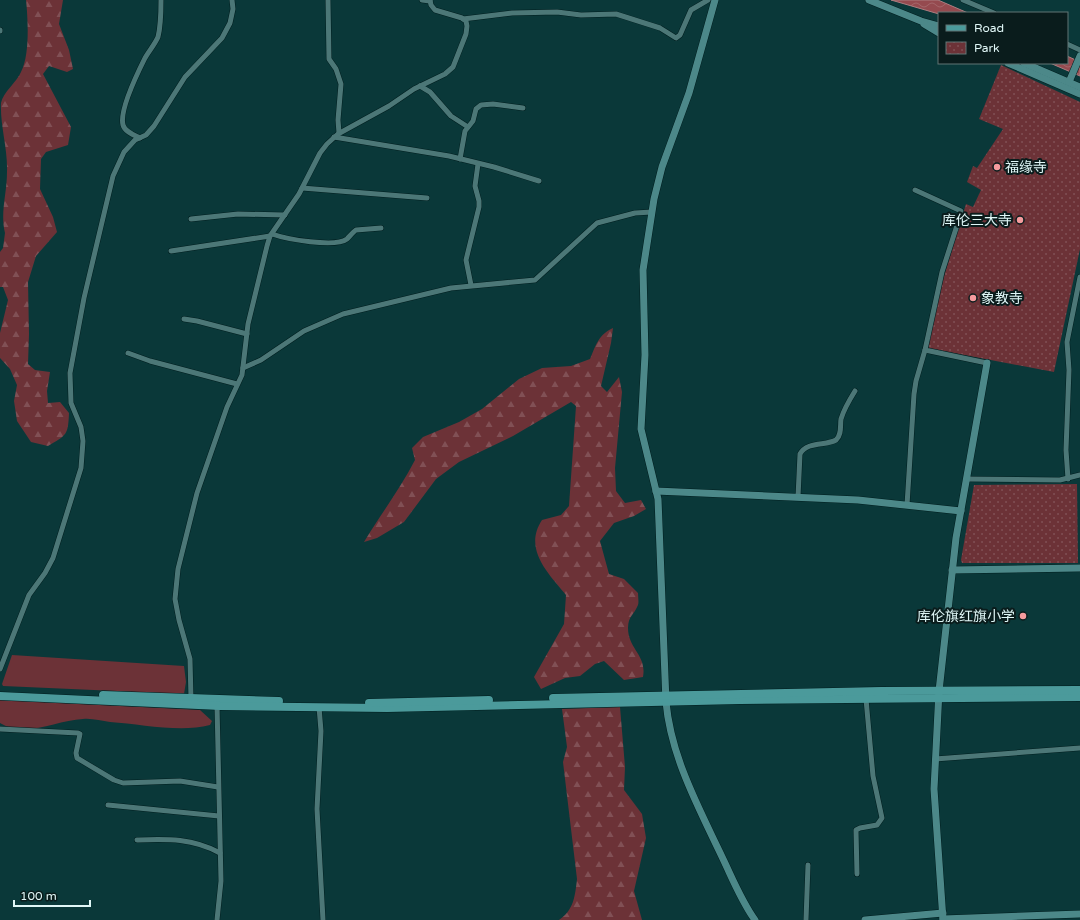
<svg xmlns="http://www.w3.org/2000/svg" width="1080" height="920" font-family="'Varela Round','Noto Sans SC',sans-serif">
<defs>
<pattern id="forest-firs" width="22" height="20" patternUnits="userSpaceOnUse"><rect width="22" height="20" fill="#6c3237"/><path d="M5 1l3.5 6h-7zM16 11l3.5 6h-7z" fill="#815055"/></pattern>
<pattern id="park-dots" width="8" height="8" patternUnits="userSpaceOnUse"><rect width="8" height="8" fill="#6c3237"/><path d="M2 2h.1M6 6h.1" fill="none" stroke="#815055" stroke-width="1.8" stroke-linecap="round"/></pattern>
<pattern id="water-waves" width="16" height="10" patternUnits="userSpaceOnUse"><rect width="16" height="10" fill="#954a4f"/><path d="M0 5q4-4 8 0t8 0" fill="none" stroke="#a46569"/></pattern>
</defs>
<rect width="100%" height="100%" fill="#0a3839"/>
<g fill="#6c3237">
<path d="M12 655 184 666 186 682 184 694 3 686 2 684Z"/>
<path d="M0 700 200 710 212 721 210 725C180 733 141 724 110 722 101 721 92 718 83 719 56 720 26 739 0 723Z"/>
</g>
<g fill="url(#forest-firs)">
<path d="M26 0H63L59 24 69 50 73 69 67 72 49 66 43 74 71 127 68 145 46 152 41 159 40 189 53 217 57 232 36 256 28 282 29 334 28 364 35 370 50 372 47 391 48 403 60 402 69 413C68 435 67 435 48 446L31 442 17 421 14 401 17 385 10 369 0 358V333L8 300 3 287H0V252L3 248 5 233C0 212 7 194 7 172 8 149 0 126 1 103 3 92 17 82 21 72 30 55 28 19 26 0Z"/>
<path d="M613 328 611 343 601 386 607 392 619 377 622 392 615 468 616 491 625 503 641 500 646 509 634 516 614 523 600 541 609 574 624 579 638 593C638 597 639 602 638 605 634 615 628 616 628 628 628 649 647 655 643 677L624 680 604 661 595 664 580 676 565 678 541 689 534 677 564 624 566 595C548 573 523 549 542 520L561 515 569 506 576 406 571 402 513 436 459 462 436 479 404 522 377 538 364 542C381 514 400 489 415 460L412 448 423 437 459 422 482 409 519 379 542 368 571 366 590 359C596 345 599 334 613 328Z"/>
<path d="M620 707 625 767 624 790 642 814 646 838 634 891 642 920H559C574 910 575 896 577 879L563 762 567 747 562 709Z"/>
</g>
<g fill="url(#park-dots)">
<path d="M1001 65 1080 102V249L1054 372 928 348 941 286 966 204 973 207 981 190 967 182 973 166 977 168 1003 129 979 119Z"/>
<path d="M1077 484 1078 563H962L961 560 974 485Z"/>
</g>
<g fill="url(#water-waves)" stroke="#ac7e81">
<path d="M891 0H938L968 13 939 14Z"/>
<path d="M1067 56 1080 62V76L1050 63H1067Z"/>
</g>
<g fill="none" stroke-linecap="round" stroke-linejoin="round">
<defs>
<g id="street">
<path d="M328 0 329 59 336 69 341 84 338 120 339 133"/>
<path d="M422 0 430 1"/>
<path d="M963 0 994 13"/>
<path d="M463 19 512 13 557 12 581 15 616 14 660 28 676 38 680 35 691 10 708 0"/>
<path d="M0 30V31"/>
<path d="M1067 44 1080 50"/>
<path d="M420 86 430 92 451 116 468 127"/>
<path d="M334 137 449 156 494 167 539 181"/>
<path d="M140 138C134 135 125 132 123 125 119 110 138 72 145 58 149 51 155 44 158 37 161 25 161 12 161 0"/>
<path d="M460 159 465 131 473 121 476 109 481 105 493 104 523 108"/>
<path d="M302 188 427 198"/>
<path d="M915 190 961 211V213L942 272 925 350 987 363"/>
<path d="M191 219 238 214 285 215"/>
<path d="M272 234C286 239 335 248 347 239 350 236 353 232 356 230L381 228"/>
<path d="M171 251 270 236"/>
<path d="M471 285 466 260 479 207V201L475 186 478 164"/>
<path d="M184 319 197 321 247 334"/>
<path d="M128 353 150 361 237 384"/>
<path d="M243 368 261 360 304 331 343 314 451 288 535 280 597 223 635 213 652 212"/>
<path d="M966 479 1060 480 1080 475"/>
<path d="M1068 479 1066 450 1069 370 1067 342 1080 277"/>
<path d="M798 497 800 454C807 441 826 446 836 440 842 435 840 425 841 419 844 409 850 399 855 391"/>
<path d="M907 505 914 394 916 381 925 350"/>
<path d="M0 669 29 595 45 573 53 558 81 468 83 441 81 427 71 403 70 373 84 298 113 176 124 152 135 140 146 135 154 126 185 77 222 38 230 23 233 9 232 0"/>
<path d="M191 699 190 659 179 620 175 599 178 569 197 493 227 407 242 375 248 324 267 246 270 236 299 194 320 153 327 144 338 134 389 106 414 89 445 74 453 67 466 34 467 26 466 21 462 18 435 10 431 5 430 0"/>
<path d="M319 707 321 731 317 809 323 920"/>
<path d="M0 729 78 733 80 734 76 753 77 758 114 780 123 783 180 781 218 787"/>
<path d="M935 759 1080 748"/>
<path d="M108 805 219 816"/>
<path d="M137 840C168 839 192 838 220 853"/>
<path d="M857 874 856 830 860 828 877 825 882 818 873 776 866 699"/>
<path d="M217 920 221 881 217 705"/>
<path d="M806 920 808 865"/>
</g>
<g id="secondary">
<path d="M715 0 689 93 662 167 654 199 643 270 645 355 641 429 658 499 666 702C671 758 700 810 724 861 733 880 742 902 755 920"/>
<path d="M869 0 921 21 939 26"/>
<path d="M924 24 939 33"/>
<path d="M1008 63 1080 94"/>
<path d="M1024 63 1080 87"/>
<path d="M1069 82 1080 56"/>
<path d="M656 491 858 500 961 511"/>
<path d="M952 570 1080 568"/>
<path d="M943 919 1080 914"/>
<path d="M865 920 943 913"/>
<path d="M943 920 934 789 939 691 956 538 987 363"/>
</g>
<g id="primary">
<path d="M103 695 279 701"/>
<path d="M0 696 220 706 387 708 740 700 1080 697"/>
<path d="M553 698 881 691 1080 690"/>
<path d="M369 703 489 700"/>
</g>
</defs>
<use href="#street" stroke="#001e1f" stroke-width="6"/>
<use href="#secondary" stroke="#001e1f" stroke-width="8"/>
<use href="#primary" stroke="#001e1f" stroke-width="9"/>
<use href="#street" stroke="#4c7777" stroke-width="5"/>
<use href="#secondary" stroke="#4c8889" stroke-width="7"/>
<use href="#primary" stroke="#4b9a9b" stroke-width="8"/>
</g>
<g fill="#f59b9e" stroke="#0a1c1c" stroke-width="1.5">
<circle cx="997" cy="167" r="4"/>
<circle cx="1020" cy="220" r="4"/>
<circle cx="973" cy="298" r="4"/>
<circle cx="1023" cy="616" r="4"/>
</g>
<g text-anchor="middle" stroke-width="4" stroke-linejoin="round" paint-order="stroke">
<g font-size="14" fill="#e0f7f7" stroke="#0a1c1c" text-anchor="start">
<text x="1005" y="172">福缘寺</text>
<text x="1012" y="225" text-anchor="end">库伦三大寺</text>
<text x="981" y="303">象教寺</text>
<text x="1015" y="621" text-anchor="end">库伦旗红旗小学</text>
</g>
</g>
<rect x="938" y="12" width="130" height="52" fill="#0a1c1c" stroke="#607474"/>
<rect x="946" y="25" width="20" height="6" fill="#4b9a9b" stroke="#607474"/>
<text x="974" y="32" font-size="12" fill="#e0f7f7">Road</text>
<rect x="946" y="42" width="20" height="12" fill="url(#park-dots)" stroke="#607474"/>
<text x="974" y="52" font-size="12" fill="#e0f7f7">Park</text>
<path d="M14 900v6h76v-6" fill="none" stroke="#e0f7f7" stroke-width="2"/>
<text x="20" y="900" font-size="12" fill="#e0f7f7" stroke="#0a1c1c" stroke-width="3" paint-order="stroke">100 m</text>
</svg>
